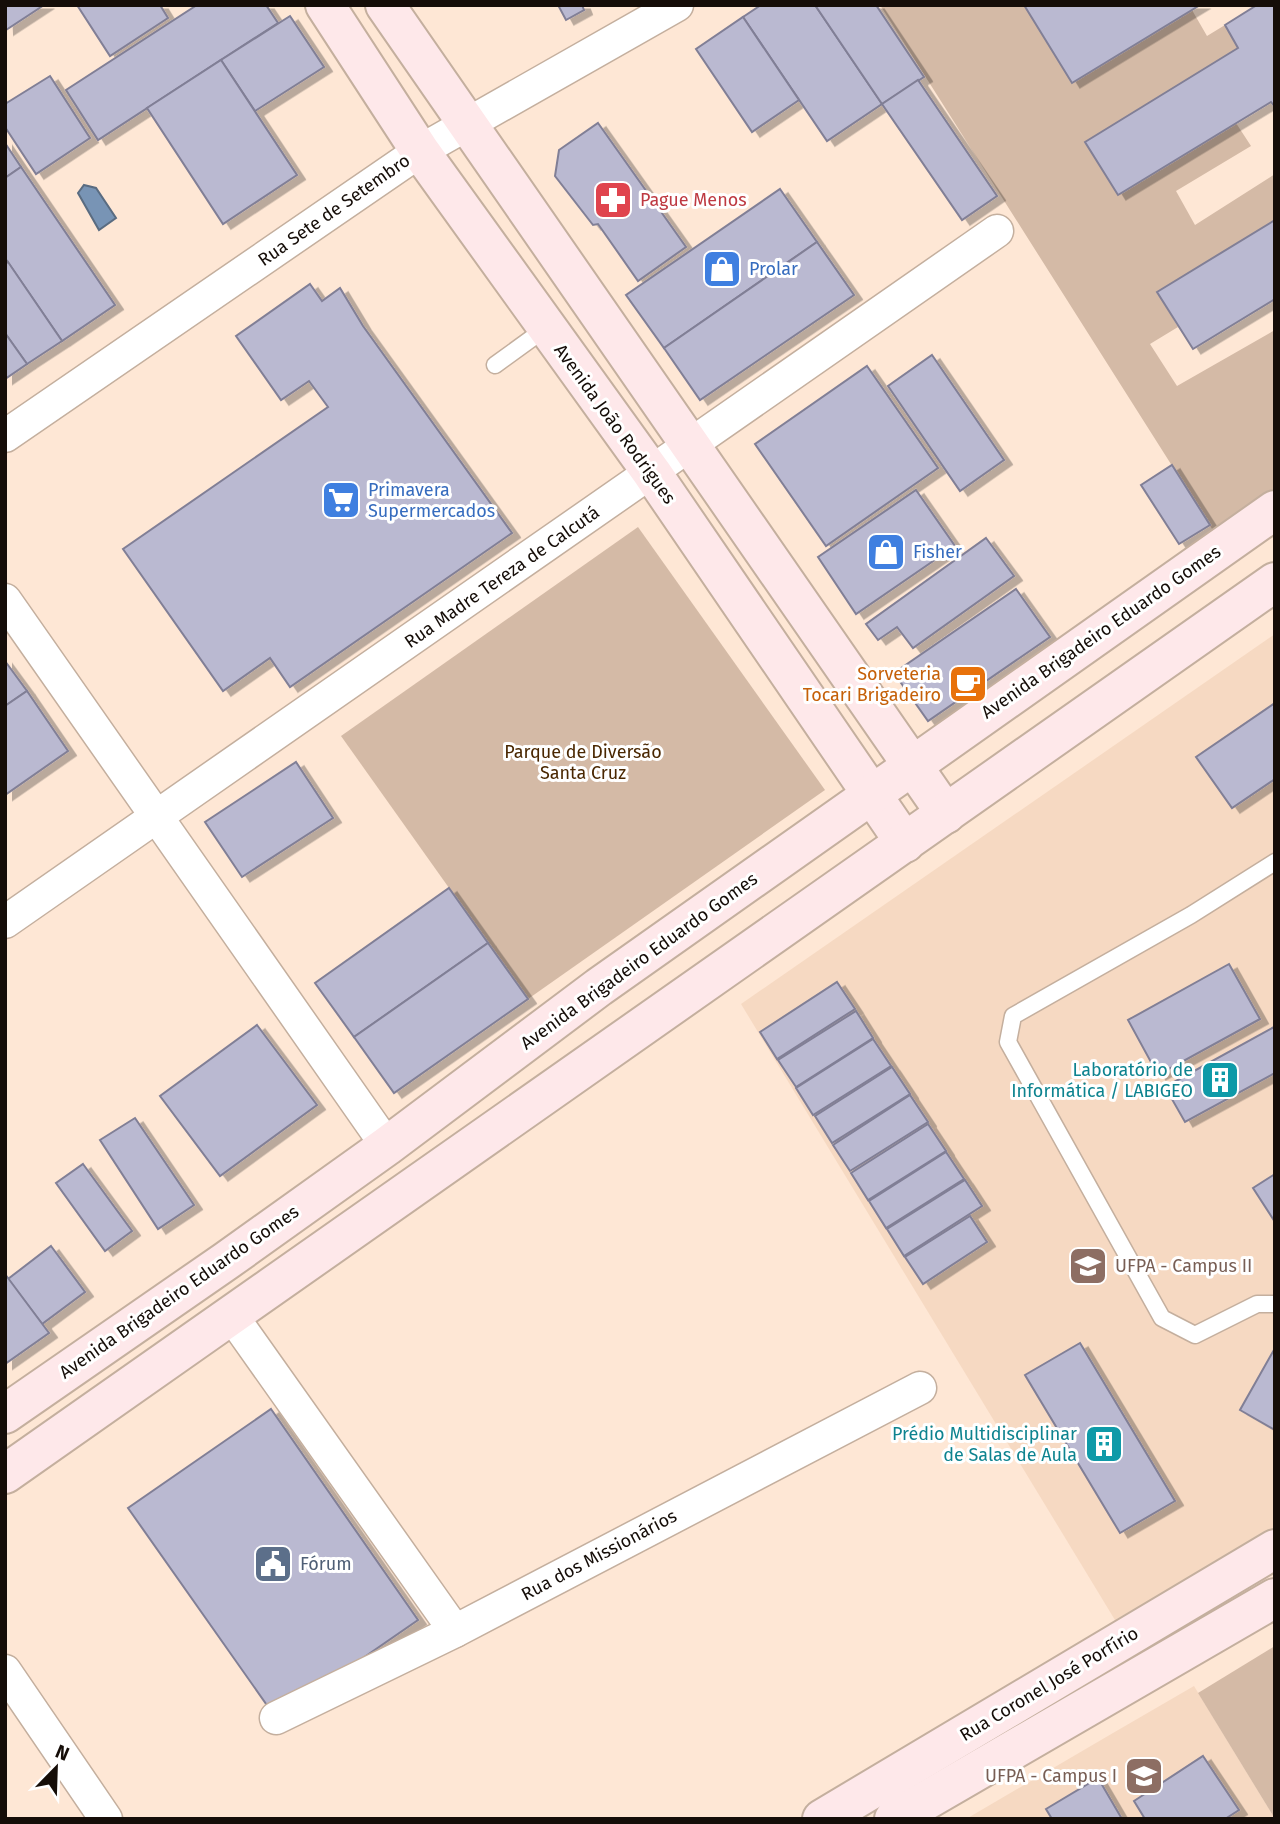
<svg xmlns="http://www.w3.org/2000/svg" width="1280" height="1824" font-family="'Fira Sans',sans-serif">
<defs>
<filter id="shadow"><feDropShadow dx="8" dy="4.5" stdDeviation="0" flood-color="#0004"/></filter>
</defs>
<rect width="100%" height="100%" fill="#fee7d5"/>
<g fill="#f6d9c2">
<path d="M1275 634V1529L1115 1620 741 1004Z"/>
<path d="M1194 1686 1275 1819H966L1113 1733Z"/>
</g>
<g fill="#d4baa6">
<path d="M880 5H1024L1072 83 1192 10 1207 36 1225 25 1238 48 1085 142 1118 195 1236 123 1251 146 1176 191 1195 225 1275 174V220L1157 292 1178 327 1150 344 1177 386 1275 330V488L1214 532Z"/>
<path d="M638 527 825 790 528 999 341 736Z"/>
<path d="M1275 1646V1819L1198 1693Z"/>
</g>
<path fill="#7894b5" stroke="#5a6c81" stroke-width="2" d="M84 185 96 188 116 218 99 230 78 193Z"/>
<g fill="#bab9d1" stroke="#817f96" stroke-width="2" filter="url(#shadow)">
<path d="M5 5H44L6 30Z"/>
<path d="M77 5H160L168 18 110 56Z"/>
<path d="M197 5H266L278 23 98 140 66 90Z"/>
<path d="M558 5H582L584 10 566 20Z"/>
<path d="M761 5H815L882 104 827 141 743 17Z"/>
<path d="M815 5H876L924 77 882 104Z"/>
<path d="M1024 5H1200L1072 83Z"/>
<path d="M1257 5H1275V107L1271 102 1118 195 1085 142 1238 48 1225 25Z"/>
<path d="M290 16 324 67 255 111 221 60Z"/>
<path d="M743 17 799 100 752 132 696 49Z"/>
<path d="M221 60 297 175 223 224 147 108Z"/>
<path d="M50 76 90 138 36 174 5 127V104Z"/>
<path d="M918 80 997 196 962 220 882 104Z"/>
<path d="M598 123 686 247 638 281 598 224 593 225 555 176 559 150Z"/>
<path d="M5 143 21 167 5 178Z"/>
<path d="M21 167 115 305 62 341 5 258V178Z"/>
<path d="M780 189 817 242 664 348 626 295Z"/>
<path d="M1275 220V299L1193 349 1157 292Z"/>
<path d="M817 242 854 295 700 400 664 348Z"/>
<path d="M8 262 62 341 27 364 5 333V264Z"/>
<path d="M310 284 322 301 340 288 363 326 512 533 290 687 270 658 223 691 123 549 328 407 309 381 281 400 236 336Z"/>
<path d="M5 333 27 364 5 379Z"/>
<path d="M932 355 1004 460 960 491 888 386Z"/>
<path d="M867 366 938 468 826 546 755 444Z"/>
<path d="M1172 465 1210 525 1179 544 1141 485Z"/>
<path d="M916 490 955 546 856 614 818 557Z"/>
<path d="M986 538 1014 576 913 648 897 627 878 640 866 624Z"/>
<path d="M1016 589 1050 637 928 721 894 673Z"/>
<path d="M5 661 27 691 5 706Z"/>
<path d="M27 691 68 751 5 795V706Z"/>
<path d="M1275 703V779L1232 808 1196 757Z"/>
<path d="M296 762 333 818 242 877 205 822Z"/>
<path d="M449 888 488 943 354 1037 315 983Z"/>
<path d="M488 943 528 999 394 1093 354 1037Z"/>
<path d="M1229 964 1260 1019 1158 1075 1128 1020Z"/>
<path d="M837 982 855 1009 777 1059 760 1032Z"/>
<path d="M856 1011 873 1038 796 1087 778 1060Z"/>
<path d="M257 1025 317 1105 220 1176 160 1096Z"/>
<path d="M1274 1027 1275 1073 1185 1122 1165 1087Z"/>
<path d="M873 1039 891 1066 813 1115 796 1088Z"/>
<path d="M892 1067 910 1094 832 1143 815 1116Z"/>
<path d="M910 1095 928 1122 850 1171 833 1145Z"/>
<path d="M135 1118 194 1205 158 1229 100 1140Z"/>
<path d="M928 1124 946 1151 868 1200 851 1173Z"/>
<path d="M946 1152 964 1179 886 1228 869 1201Z"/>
<path d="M83 1164 132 1231 105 1251 56 1183Z"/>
<path d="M1275 1174V1222L1253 1188Z"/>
<path d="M965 1180 982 1206 904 1256 887 1229Z"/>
<path d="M970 1216 987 1242 923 1284 905 1257Z"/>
<path d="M51 1246 85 1292 42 1324 8 1279Z"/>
<path d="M5 1274 49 1333 5 1364Z"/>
<path d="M1080 1343 1175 1501 1120 1533 1025 1375Z"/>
<path d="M1275 1348V1430L1240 1410Z"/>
<path d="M271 1409 418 1620 276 1718 128 1508Z"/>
<path d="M1203 1756 1239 1810 1225 1819H1145L1134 1801Z"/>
<path d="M1098 1778 1122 1819H1052L1046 1809Z"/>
</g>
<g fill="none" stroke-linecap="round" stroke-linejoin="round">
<defs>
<g id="lane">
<path d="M495 365 546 328"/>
<path d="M1275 862 1191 915 1013 1016 1008 1042 1162 1318 1195 1335 1257 1304H1275"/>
</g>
<g id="street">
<path d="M5 436 420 151 677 5"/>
<path d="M5 600 387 1146"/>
<path d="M5 922 997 231"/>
<path d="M232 1316 455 1631"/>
<path d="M5 1671 106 1819"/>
<path d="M276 1718 455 1631 920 1388"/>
</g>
<g id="secondary">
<path d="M325 5 420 151 652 473 905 843"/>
<path d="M385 5 946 814"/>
<path d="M5 1414 226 1261 387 1146 599 987 1275 510"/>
<path d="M5 1474 1275 582"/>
<path d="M822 1819 1275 1549"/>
<path d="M894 1819 1275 1598"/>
</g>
</defs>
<use href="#lane" stroke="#c4af9e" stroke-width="19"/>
<use href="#street" stroke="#c4af9e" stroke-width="35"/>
<use href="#secondary" stroke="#c4af9e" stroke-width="42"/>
<use href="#lane" stroke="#fff" stroke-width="16"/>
<use href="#street" stroke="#fff" stroke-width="32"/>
<use href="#secondary" stroke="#fee8ea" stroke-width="38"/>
</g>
<defs>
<symbol id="pharmacy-square" viewBox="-11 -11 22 22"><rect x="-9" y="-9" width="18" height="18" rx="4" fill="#e0444e" stroke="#fff"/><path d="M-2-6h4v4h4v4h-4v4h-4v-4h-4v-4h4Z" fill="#fff"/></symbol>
<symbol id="shop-square" viewBox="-11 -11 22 22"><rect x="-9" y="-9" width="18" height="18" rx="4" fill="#3f7fe0" stroke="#fff"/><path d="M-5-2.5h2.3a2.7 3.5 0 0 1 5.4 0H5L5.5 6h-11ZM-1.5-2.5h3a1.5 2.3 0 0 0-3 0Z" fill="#fff"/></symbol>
<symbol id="supermarket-square" viewBox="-11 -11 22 22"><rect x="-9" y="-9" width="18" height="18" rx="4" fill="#3f7fe0" stroke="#fff"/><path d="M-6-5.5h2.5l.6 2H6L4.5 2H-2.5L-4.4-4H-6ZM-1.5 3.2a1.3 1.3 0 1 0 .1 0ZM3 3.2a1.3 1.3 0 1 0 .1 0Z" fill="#fff"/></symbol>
<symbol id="cafe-square" viewBox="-11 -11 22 22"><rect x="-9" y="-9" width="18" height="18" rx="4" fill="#e8710a" stroke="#fff"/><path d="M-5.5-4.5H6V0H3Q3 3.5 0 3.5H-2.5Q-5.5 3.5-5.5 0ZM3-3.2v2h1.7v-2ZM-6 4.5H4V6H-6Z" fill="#fff"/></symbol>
<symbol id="building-square" viewBox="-11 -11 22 22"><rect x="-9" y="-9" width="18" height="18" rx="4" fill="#0f9aa8" stroke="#fff"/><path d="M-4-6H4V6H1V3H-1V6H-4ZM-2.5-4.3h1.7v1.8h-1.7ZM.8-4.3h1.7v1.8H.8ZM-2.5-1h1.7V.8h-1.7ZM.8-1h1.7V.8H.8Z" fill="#fff"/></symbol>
<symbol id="university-square" viewBox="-11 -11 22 22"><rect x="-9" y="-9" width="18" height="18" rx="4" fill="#8d6e63" stroke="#fff"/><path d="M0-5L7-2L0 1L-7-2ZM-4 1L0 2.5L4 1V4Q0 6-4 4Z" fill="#fff"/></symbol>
<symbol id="civic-square" viewBox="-11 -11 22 22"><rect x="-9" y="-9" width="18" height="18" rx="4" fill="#5c6f8a" stroke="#fff"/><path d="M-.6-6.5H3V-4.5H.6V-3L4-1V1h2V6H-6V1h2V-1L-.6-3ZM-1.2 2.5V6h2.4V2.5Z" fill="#fff"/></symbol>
</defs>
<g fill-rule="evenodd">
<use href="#pharmacy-square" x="591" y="178" width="44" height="44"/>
<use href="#shop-square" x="700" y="247" width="44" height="44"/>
<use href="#supermarket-square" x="319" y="478" width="44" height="44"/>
<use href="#shop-square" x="864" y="530" width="44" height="44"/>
<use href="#cafe-square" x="946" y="662" width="44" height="44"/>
<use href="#building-square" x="1198" y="1058" width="44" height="44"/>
<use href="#university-square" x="1066" y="1244" width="44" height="44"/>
<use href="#building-square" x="1082" y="1422" width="44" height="44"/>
<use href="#civic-square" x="251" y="1542" width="44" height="44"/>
<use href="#university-square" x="1122" y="1754" width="44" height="44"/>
</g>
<g text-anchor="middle" stroke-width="6" stroke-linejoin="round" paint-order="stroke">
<g font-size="18" fill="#be3a42" stroke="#fff" text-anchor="start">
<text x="640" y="206">Pague Menos</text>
</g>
<g font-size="18" fill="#150d08" stroke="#fff">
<text transform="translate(334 210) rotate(-35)" y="6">Rua Sete de Setembro</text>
<text transform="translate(615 424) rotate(54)" y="6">Avenida João Rodrigues</text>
<text transform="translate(502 577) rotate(-35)" y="6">Rua Madre Tereza de Calcutá</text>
<text transform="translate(1101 632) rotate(-35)" y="6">Avenida Brigadeiro Eduardo Gomes</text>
<text transform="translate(639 961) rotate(-36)" y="6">Avenida Brigadeiro Eduardo Gomes</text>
<text transform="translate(179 1292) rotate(-35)" y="6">Avenida Brigadeiro Eduardo Gomes</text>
<text transform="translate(599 1555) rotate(-28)" y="6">Rua dos Missionários</text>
<text transform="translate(1049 1684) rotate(-31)" y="6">Rua Coronel José Porfírio</text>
</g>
<g font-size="18" fill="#366cbe" stroke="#fff" text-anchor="start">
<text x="749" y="275">Prolar</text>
<text x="368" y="496">Primavera<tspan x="368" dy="21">Supermercados</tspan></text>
<text x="913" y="558">Fisher</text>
</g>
<g font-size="18" fill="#c56008" stroke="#fff" text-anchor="end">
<text x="941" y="680">Sorveteria<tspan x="941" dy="21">Tocari Brigadeiro</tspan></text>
</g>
<g font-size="18" fill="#4a2701" stroke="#fff">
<text x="583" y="758">Parque de Diversão<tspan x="583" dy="21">Santa Cruz</tspan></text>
</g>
<g font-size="18" fill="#0d838f" stroke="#fff" text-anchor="end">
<text x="1193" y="1076">Laboratório de<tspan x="1193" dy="21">Informática / LABIGEO</tspan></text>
<text x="1077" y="1440">Prédio Multidisciplinar<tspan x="1077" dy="21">de Salas de Aula</tspan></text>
</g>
<g font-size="18" fill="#785e54" stroke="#fff" text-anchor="start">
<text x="1115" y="1272">UFPA - Campus II</text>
<text x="1117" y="1782" text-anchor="end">UFPA - Campus I</text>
</g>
<g font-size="18" fill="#4e5e75" stroke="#fff" text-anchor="start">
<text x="300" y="1570">Fórum</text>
</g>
</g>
<rect width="1280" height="1824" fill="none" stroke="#150d08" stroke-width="14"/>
<g transform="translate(56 1768) rotate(23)" stroke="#ffffff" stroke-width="5" paint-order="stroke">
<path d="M0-5L12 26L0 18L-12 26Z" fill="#150d08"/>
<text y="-10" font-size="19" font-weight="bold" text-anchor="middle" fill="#150d08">N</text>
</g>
</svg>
